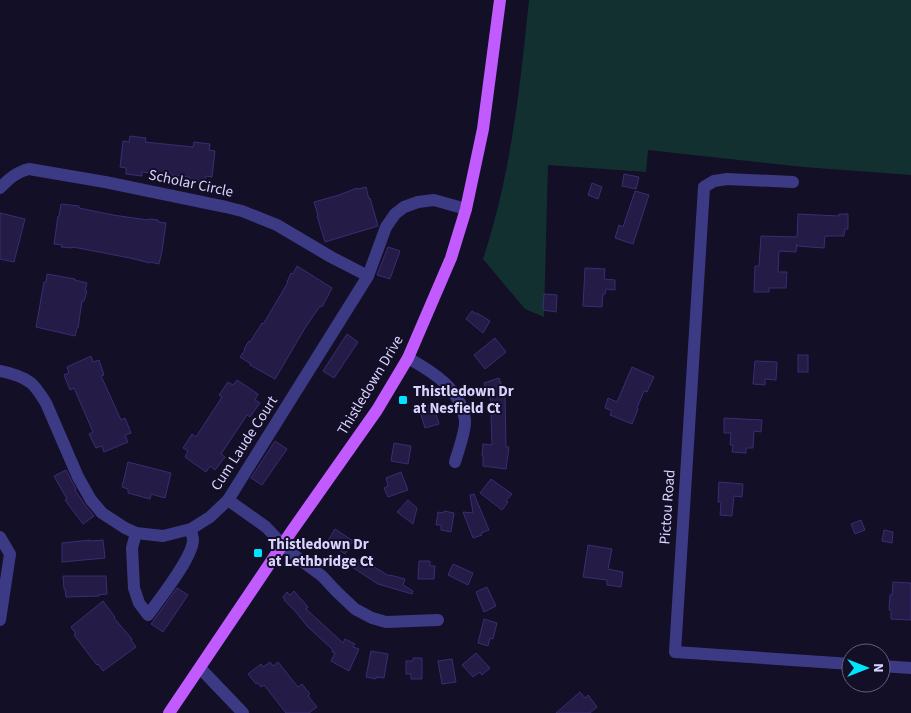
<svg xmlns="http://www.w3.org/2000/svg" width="911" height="713" font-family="'Source Sans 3',sans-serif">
<rect width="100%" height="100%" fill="#130f26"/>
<path fill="#12302f" d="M529 0H911V175L803 167 648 150 646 172 548 165 544 317 525 309 483 259C511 175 520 87 529 0Z"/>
<g fill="#241b47" stroke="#3b2d73">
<path d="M130 136 146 138 145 142 193 147 194 142 210 144 209 150 215 151 212 177 206 176 205 183 190 180V177L142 172V176L126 174V168L120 167 123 141 129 142Z"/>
<path d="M624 174 639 177 636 189 622 186Z"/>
<path d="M592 183 602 187 598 199 588 195Z"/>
<path d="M366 187 369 199 370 198 378 226 325 242 317 216 318 215 314 202 339 195 357 188 358 189Z"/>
<path d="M635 191 649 195 633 244 615 238 619 225 623 227Z"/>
<path d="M61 204 79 206V208L113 215 148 220 149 219 158 220V222L166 223 162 251 159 264 150 262V263L130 258 78 248 71 247V248L61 247 62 245 54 244 58 216H59Z"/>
<path d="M0 213 25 219 14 262 0 259Z"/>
<path d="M798 214 839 216V214H848V229H845L844 236H825L824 248 797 246V244L796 252 779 251 778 272H787L786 288H769V292H754L755 266H759L761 236 797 237Z"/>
<path d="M388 247 400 251 390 279 377 275Z"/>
<path d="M297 266 332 288 322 307 320 306 305 328 275 379 250 365 251 364 240 357 245 350 244 349 249 341 250 342 262 323 263 324 267 318 288 282H287L291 273 293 274Z"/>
<path d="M585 268 605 269 604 279 615 280V290L606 289 605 294H603L602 307 583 306Z"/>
<path d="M47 274 75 279V280L87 283 85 291H87L84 301H82L78 328H77L75 336 36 327 44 282H46Z"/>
<path d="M544 294 557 295 556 312 543 310Z"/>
<path d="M472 311 477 314V313L490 321 483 333 466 319Z"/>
<path d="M347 334 358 342 334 378 323 371Z"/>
<path d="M495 338 506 352 485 369 474 355Z"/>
<rect x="798" y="355" width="10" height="17"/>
<path d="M91 356 93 362 99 360 104 375 101 376 121 420 125 418 131 433 125 435 128 442 104 452 102 446 96 448 89 434 93 432 74 388 70 390 64 375 69 373 67 367Z"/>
<path d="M755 361 777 362 776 380 765 379V385L753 384Z"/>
<path d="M632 367 654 377 647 392 644 391 637 408 638 409 632 424 610 415 612 411 605 408 608 398 617 402Z"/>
<path d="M499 378 505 395 506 447H509L506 469 483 466V456H482L483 444 492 445 491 415 496 414 484 383Z"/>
<path d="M237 380 258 394 255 400 260 403 250 417 247 415 221 454 225 457 215 470 210 466 206 472 185 457 188 451 183 448 192 434 196 437 222 397 219 395 228 382 233 385Z"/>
<path d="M433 404 439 424 425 428 419 408Z"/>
<path d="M724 418 762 420 761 432 754 431 753 448H746V453L732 452 733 445H730L731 433H724Z"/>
<path d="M275 441 287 449 262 485 251 478Z"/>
<path d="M394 443 411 446 408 464 391 461Z"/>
<path d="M128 462 171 473 165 498 151 494 150 499 128 493V489L122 487Z"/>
<path d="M66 470 76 489 75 490 85 505 94 516 83 524 65 500 67 499 54 476Z"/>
<path d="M401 472 408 490 388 497 384 488 388 486 386 478Z"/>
<path d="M491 479 512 494 506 501 508 502 502 510 480 493Z"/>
<path d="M719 482 743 484 742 497 734 496 732 516 720 515 721 502H718Z"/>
<path d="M474 494 489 530 481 533 482 535 473 538 463 512 473 513 470 495Z"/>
<path d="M408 500 417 508 413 524 397 512Z"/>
<path d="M444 511 454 513 451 532 441 530V525H436L438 512 443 513Z"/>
<path d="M861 520 865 530 855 534 851 524Z"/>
<path d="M335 529 353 541 345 554 327 542Z"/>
<path d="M884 530 893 532 892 543 882 541Z"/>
<path d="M90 540V541L103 540 105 558 62 562V543Z"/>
<path d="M588 545 612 549 608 569 623 572 621 587 607 585V580L583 577Z"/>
<path d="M360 558 389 576 390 575 405 579 403 585 413 591 412 594 378 584 352 567Z"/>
<path d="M419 561H430V566H435L434 579H418Z"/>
<path d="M453 564 473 573 468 585 448 575Z"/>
<path d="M63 576H106L107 594 98 595 99 596 66 597 65 589H64Z"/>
<path d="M893 582 911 583V620L891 619V610H889L890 595H892Z"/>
<path d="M487 587 496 606 484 612 476 592Z"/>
<path d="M177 588 188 595 163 632 151 624Z"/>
<path d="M294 591 308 607 306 609 343 643 345 639 355 644 353 647 359 649 349 671 331 661 335 653 332 652 333 650 308 627 295 611 284 600H285L283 597 287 592 290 595Z"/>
<path d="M103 601 115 617 114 618 132 639 131 640 136 647 103 671 98 664 97 665 74 635 76 634 71 627Z"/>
<path d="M484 619 497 623 493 639 490 638 488 646 478 643Z"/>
<path d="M371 651 388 654 384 678 376 677V679L366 677Z"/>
<path d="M476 653 490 668 482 675 480 672 473 677 462 665Z"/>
<path d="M413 658H422V679H411V674H406V661H413Z"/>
<path d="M452 659 456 682 442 684 438 661Z"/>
<path d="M270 662 273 666 278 662 298 687 302 684 310 694 308 696 317 707 309 713H286L264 685 261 687 258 683 256 684 248 674 261 664 263 667Z"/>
<path d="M580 692 585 698 588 695 597 707 590 713H556Z"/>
</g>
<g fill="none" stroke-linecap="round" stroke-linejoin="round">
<g stroke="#3d3a85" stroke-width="12">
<path d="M793 182 727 179 714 181 704 187 675 652 851 664"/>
<path d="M0 188C9 179 16 172 29 169L105 182 226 207 242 211 277 225 331 257 368 276"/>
<path d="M408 358C433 372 461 389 465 420 466 431 458 451 455 462"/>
<path d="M0 371C10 373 23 377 31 383 37 388 42 397 46 403L78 477 91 500 102 513 125 528 136 533 163 536 191 529 210 517 228 500 368 276 386 227 395 214 404 207 418 202 434 200 466 209"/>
<path d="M228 500 266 527 283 545 299 559 322 576 337 592 355 609 372 618 386 622 438 620"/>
<path d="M136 533 132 548 134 588 139 603 148 615C159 600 193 557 193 540 193 537 191 532 191 529"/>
<path d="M0 537 10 554 0 620"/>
<path d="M881 666 911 668"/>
<path d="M200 668 243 713"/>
</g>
<path stroke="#c25bff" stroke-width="12" d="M169 713 291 532 377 410 408 358 451 258 466 209 483 129 500 0"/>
</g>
<g fill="#00e5ff" stroke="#130f26" stroke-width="2">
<rect x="398" y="395" width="10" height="10" rx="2.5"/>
<rect x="253" y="548" width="10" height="10" rx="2.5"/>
</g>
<g text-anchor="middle" stroke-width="4" stroke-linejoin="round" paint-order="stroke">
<g font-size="15" fill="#d9d4ff" stroke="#130f26">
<text transform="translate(191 183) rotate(12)" y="5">Scholar Circle</text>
<text transform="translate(370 385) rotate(-59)" y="5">Thistledown Drive</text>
<text transform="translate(244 443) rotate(-57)" y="5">Cum Laude Court</text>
<text transform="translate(667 507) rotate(-86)" y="5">Pictou Road</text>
</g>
<g font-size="15" font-weight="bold" fill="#d9d4ff" stroke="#130f26" text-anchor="start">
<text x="413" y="396">Thistledown Dr<tspan x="413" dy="17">at Nesfield Ct</tspan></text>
<text x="268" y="549">Thistledown Dr<tspan x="268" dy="17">at Lethbridge Ct</tspan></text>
</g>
</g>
<g transform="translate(866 668) rotate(90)"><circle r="24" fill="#130f26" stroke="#625e7d"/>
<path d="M0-4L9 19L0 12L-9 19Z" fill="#00e5ff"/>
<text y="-8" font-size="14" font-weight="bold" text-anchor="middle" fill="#d9d4ff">N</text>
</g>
</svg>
